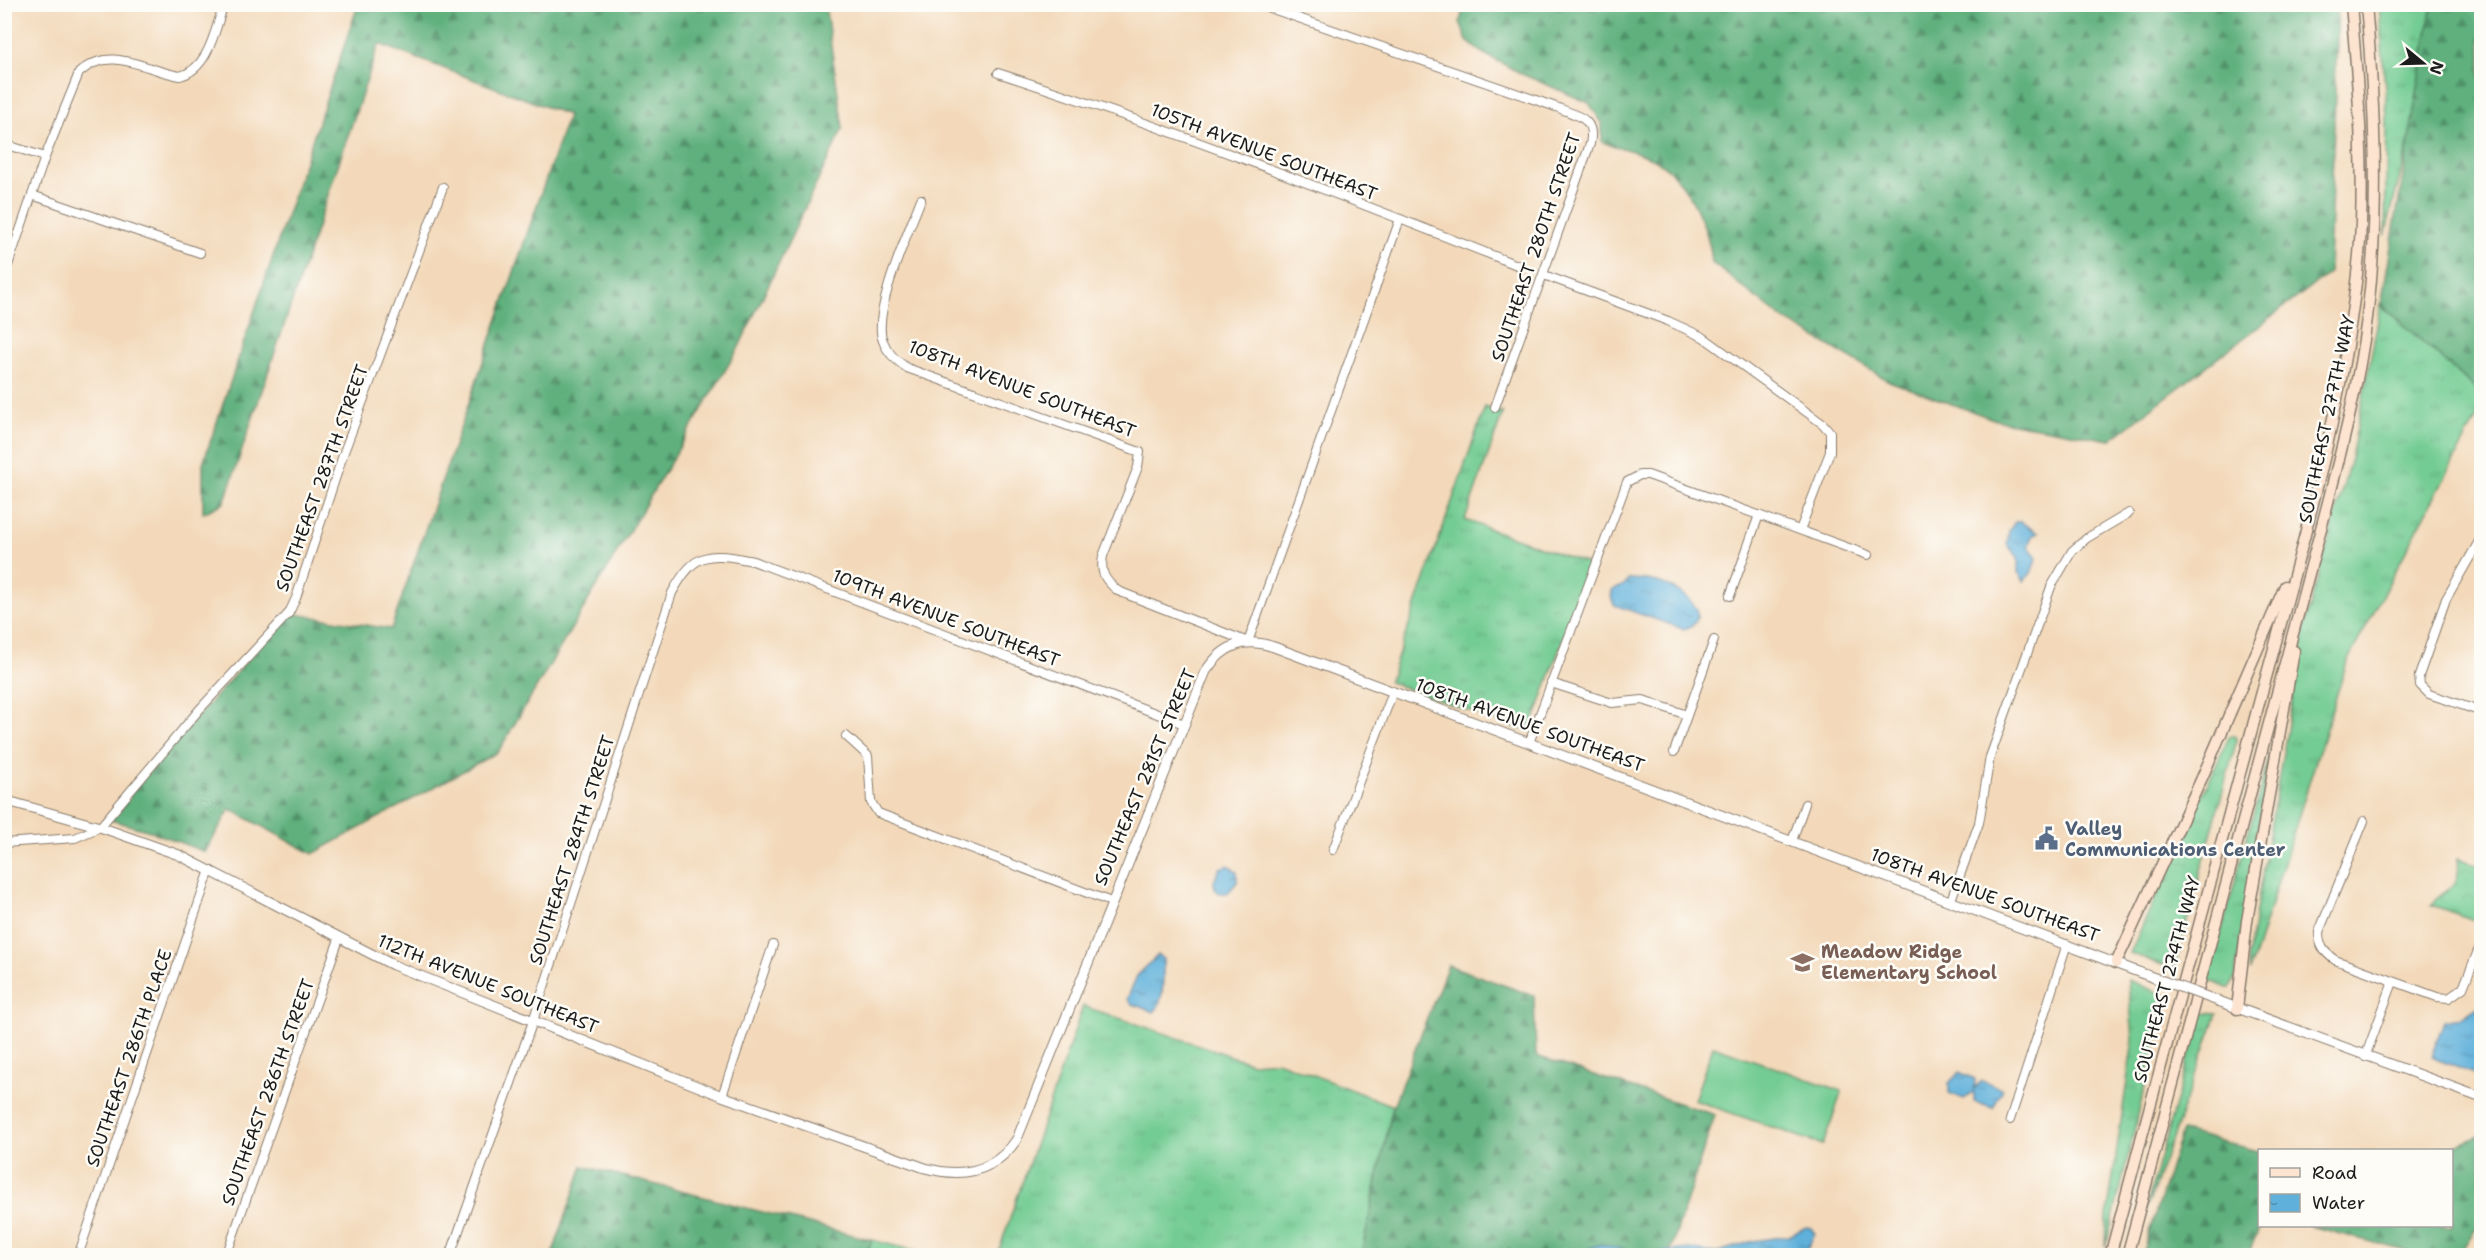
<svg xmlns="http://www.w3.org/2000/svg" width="2486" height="1260" font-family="'Shantell Sans',sans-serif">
<defs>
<pattern id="grass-tufts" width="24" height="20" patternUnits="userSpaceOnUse" patternTransform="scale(1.5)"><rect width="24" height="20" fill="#73cc93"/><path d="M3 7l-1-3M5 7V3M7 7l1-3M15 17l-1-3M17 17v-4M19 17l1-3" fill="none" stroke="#63af7e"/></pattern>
<pattern id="forest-firs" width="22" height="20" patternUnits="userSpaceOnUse" patternTransform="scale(1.5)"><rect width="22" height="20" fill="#5eb07d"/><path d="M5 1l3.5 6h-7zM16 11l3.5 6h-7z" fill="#4d8e66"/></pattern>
<pattern id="park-crowns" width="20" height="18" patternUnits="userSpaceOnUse" patternTransform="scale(1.5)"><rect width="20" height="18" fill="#73cc93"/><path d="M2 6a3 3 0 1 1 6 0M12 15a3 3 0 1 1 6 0" fill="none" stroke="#63af7e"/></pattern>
<pattern id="water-ripples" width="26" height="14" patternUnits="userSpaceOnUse" patternTransform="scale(1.5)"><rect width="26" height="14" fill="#5fb0da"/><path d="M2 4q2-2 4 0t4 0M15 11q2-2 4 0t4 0" fill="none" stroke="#4e8eb0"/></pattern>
</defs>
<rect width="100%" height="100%" fill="#fdfcf7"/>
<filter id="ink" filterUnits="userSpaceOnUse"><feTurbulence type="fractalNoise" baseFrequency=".0167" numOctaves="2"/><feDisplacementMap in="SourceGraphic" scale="12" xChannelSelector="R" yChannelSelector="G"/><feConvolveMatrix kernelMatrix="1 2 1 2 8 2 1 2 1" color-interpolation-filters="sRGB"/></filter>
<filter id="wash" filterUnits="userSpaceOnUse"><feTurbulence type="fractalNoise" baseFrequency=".008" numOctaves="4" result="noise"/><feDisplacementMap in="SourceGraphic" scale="24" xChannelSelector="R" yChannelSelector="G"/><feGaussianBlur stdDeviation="1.35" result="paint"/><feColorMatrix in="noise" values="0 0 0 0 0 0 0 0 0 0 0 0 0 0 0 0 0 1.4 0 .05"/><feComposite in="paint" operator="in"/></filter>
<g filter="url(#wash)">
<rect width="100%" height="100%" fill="#f3d9ba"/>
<g fill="url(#grass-tufts)" stroke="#487458" stroke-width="1.5">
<path d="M2379 5H2432L2410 136 2385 236 2387 117Z"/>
<path d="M2381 305 2481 393V410L2347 662 2250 971 2248 957 2305 625 2351 458Z"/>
<path d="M1485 407 1503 413 1465 520 1590 565 1533 722 1528 727 1519 729 1389 682Z"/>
<path d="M2233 735 2236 738V743L2174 969 2130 953 2229 737Z"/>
<path d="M2270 753 2235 977 2230 988H2227L2208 980Z"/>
<path d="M2128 980 2167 996 2106 1247 2107 1216 2133 1040Z"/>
<path d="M1083 1006 1252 1063 1277 1061 1393 1106 1361 1255 997 1256Z"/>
<path d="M2201 1013 2217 1014 2141 1225Z"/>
<path d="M872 1240 931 1255 866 1256Z"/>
</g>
<g fill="url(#forest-firs)" stroke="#3d664c" stroke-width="1.5">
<path d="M358 5H829L826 11 843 128 738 349 498 752 313 854 230 809 205 852 150 831 107 819 289 613 391 629 568 115 379 44 224 503 203 513V463Z"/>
<path d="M1464 5H2330L2338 8 2329 273 2110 440 1996 420 1889 381 1782 318 1712 263C1710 230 1688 181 1659 162 1643 152 1619 148 1602 142V123L1589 103 1522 74 1481 52 1467 41 1460 22Z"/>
<path d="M2432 5H2481V393L2381 305Z"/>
<path d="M1448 965 1534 996 1536 1056 1715 1115 1669 1255 1361 1256 1393 1106Z"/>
<path d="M2182 1131 2259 1151 2260 1226 2248 1255 2142 1254Z"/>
<path d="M2481 1135V1222L2458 1255H2421L2310 1226H2452V1150H2448Z"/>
<path d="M583 1166 872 1240 866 1255H552Z"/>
</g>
<path fill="url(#park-crowns)" stroke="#487458" stroke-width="1.5" d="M2458 858 2481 867V908L2477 921 2431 905C2445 887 2462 891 2458 858Z"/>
<path fill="#73cc93" stroke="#487458" stroke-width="1.5" d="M1713 1046 1842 1091 1823 1145 1694 1100Z"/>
<g fill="url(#water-ripples)" stroke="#3e667b" stroke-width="1.5">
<path d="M2015 522H2021L2038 533 2032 536 2028 546 2037 557 2031 573 2024 581 2018 572V557L2007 545 2009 531Z"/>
<path d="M1629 579C1657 579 1680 586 1697 609 1699 620 1694 627 1683 629L1614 605 1611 597 1612 590 1624 585Z"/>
<path d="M1228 865 1237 872V882L1228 893H1219L1215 889 1214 881 1220 868Z"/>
<path d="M1158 955 1163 959C1163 974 1165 1002 1154 1012L1132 1004 1127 999 1137 976Z"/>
<path d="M2481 1005V1077L2431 1057 2444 1021 2461 1018Z"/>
<path d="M1959 1072 1975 1079 1974 1089 1981 1081 2001 1088 2002 1091 1993 1108 1974 1102V1092L1964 1099 1949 1093V1084Z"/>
<path d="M1806 1227 1811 1228 1815 1234 1804 1255H1584L1590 1248 1601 1244 1640 1254 1689 1249 1715 1253 1753 1241 1789 1236Z"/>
</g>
</g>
<g filter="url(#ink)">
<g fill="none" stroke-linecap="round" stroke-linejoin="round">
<defs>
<g id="minor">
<path d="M1258 4 1556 107C1577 116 1596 117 1590 144L1495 407"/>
<path d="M998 73C1174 130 1345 197 1517 265"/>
<path d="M4 144 45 157"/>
<path d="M32 195 200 253"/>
<path d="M921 199C910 229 871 313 883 341 888 354 896 360 907 368L1140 452 1138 467 1103 556C1100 574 1105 580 1118 591L1248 642 1400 219"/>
<path d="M1544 275 1668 321 1703 337 1823 424 1830 432V452L1800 530"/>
<path d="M4 277 45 157 79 73C110 44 144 70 180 76 209 69 215 29 224 4"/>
<path d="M2482 536 2446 599 2419 676 2420 685 2429 694 2482 712"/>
<path d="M1730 596 1759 515"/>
<path d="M1551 683 1612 703 1643 700 1687 715"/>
<path d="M846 736 868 756 871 802 878 813 1111 902"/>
<path d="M1529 743 1627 482 1640 475H1648L1868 555"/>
<path d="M1674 752 1714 640"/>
<path d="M2364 821 2319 932C2319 946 2324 952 2335 960L2437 997 2449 998 2463 988 2482 941"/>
<path d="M1792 841 1805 804"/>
<path d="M4 843 75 838 100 827 199 710 289 613 296 598 344 452 443 187"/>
<path d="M1333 850 1393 692"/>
<path d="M1951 900 1979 823 1990 757 2051 587 2072 551 2087 538 2129 513"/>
<path d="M2365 1057 2393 982"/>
<path d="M722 1096 773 945"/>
<path d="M2010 1120 2067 944"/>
<path d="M78 1256 210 870"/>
<path d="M226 1256 339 939"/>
<path d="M450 1256 533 1021 672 593C695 551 708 552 753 561L1184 724"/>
</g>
<g id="tertiary">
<path d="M4 800 100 827 179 855 393 965 722 1096 925 1168C962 1178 995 1172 1017 1139L1206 671C1223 645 1244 637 1274 647L2141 973"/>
<path d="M2221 1002 2482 1098"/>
</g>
<g id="secondary">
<path d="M2116 963 2201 780 2285 586"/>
<path d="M2237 1009 2247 921 2294 651"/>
<path d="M2110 1256C2158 1075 2207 894 2256 714 2297 563 2344 412 2359 255 2366 172 2358 88 2351 4"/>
<path d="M2127 1256 2327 506C2343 444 2359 382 2367 318 2380 213 2375 110 2366 4"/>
</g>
</defs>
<use href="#minor" stroke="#887a6b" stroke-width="10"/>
<use href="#tertiary" stroke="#887a6b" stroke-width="11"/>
<use href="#secondary" stroke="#887a6b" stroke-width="13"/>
<use href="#minor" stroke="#fff" stroke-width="8"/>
<use href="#tertiary" stroke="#fff" stroke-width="9"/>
<use href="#secondary" stroke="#fde4d1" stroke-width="10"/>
<defs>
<path id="tertiary-bridge" d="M2141 973 2221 1002"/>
</defs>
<use href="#tertiary-bridge" stroke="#887a6b" stroke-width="11" stroke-linecap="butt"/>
<use href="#tertiary-bridge" stroke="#fff" stroke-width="9"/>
</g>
</g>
<defs>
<symbol id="civic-bare" viewBox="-9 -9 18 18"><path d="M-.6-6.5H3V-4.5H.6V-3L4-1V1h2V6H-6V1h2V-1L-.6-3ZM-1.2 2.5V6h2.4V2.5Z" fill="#5c6f8a" stroke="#fdfcf7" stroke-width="2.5" paint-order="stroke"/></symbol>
<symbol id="school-bare" viewBox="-9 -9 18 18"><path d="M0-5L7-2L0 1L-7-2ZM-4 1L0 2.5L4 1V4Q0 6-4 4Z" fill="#8d6e63" stroke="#fdfcf7" stroke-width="2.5" paint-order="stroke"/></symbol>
</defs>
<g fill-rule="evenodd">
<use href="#civic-bare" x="2030" y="822" width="33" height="33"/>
<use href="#school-bare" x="1786" y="946" width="33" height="33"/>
</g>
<g text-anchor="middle" stroke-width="5" stroke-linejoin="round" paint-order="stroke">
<g font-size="18" fill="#1c1c1c" stroke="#fdfcf7">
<text transform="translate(1264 152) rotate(21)" y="6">105TH AVENUE SOUTHEAST</text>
<text transform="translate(1536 247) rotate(-71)" y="6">SOUTHEAST 280TH STREET</text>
<text transform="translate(1022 389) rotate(21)" y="6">108TH AVENUE SOUTHEAST</text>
<text transform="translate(2327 419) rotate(-78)" y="6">SOUTHEAST 277TH WAY</text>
<text transform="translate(322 478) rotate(-70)" y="6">SOUTHEAST 287TH STREET</text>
<text transform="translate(946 618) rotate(21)" y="6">109TH AVENUE SOUTHEAST</text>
<text transform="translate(1530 725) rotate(20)" y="6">108TH AVENUE SOUTHEAST</text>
<text transform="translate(1145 777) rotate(-67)" y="6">SOUTHEAST 281ST STREET</text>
<text transform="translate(572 850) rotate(-72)" y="6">SOUTHEAST 284TH STREET</text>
<text transform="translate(1985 895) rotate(20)" y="6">108TH AVENUE SOUTHEAST</text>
<text transform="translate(2167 979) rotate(-75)" y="6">SOUTHEAST 274TH WAY</text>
<text transform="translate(488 984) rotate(22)" y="6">112TH AVENUE SOUTHEAST</text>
<text transform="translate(129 1058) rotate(-71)" y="6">SOUTHEAST 286TH PLACE</text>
<text transform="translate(268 1092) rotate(-70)" y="6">SOUTHEAST 286TH STREET</text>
</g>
<g font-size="18" font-weight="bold" fill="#4e5e75" stroke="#fdfcf7" text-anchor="start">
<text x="2065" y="835">Valley<tspan x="2065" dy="21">Communications Center</tspan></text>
</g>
<g font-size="18" font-weight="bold" fill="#785e54" stroke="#fdfcf7" text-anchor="start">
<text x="1821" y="958">Meadow Ridge<tspan x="1821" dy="21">Elementary School</tspan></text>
</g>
</g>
<rect width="2486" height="1260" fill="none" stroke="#fdfcf7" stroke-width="24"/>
<rect x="2258" y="1149" width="195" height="78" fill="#fdfcf7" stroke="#a3a29f" stroke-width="1.5"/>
<rect x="2270" y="1168" width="30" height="9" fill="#fde4d1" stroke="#a3a29f" stroke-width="1.5"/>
<text x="2312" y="1179" font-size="18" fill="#1c1c1c">Road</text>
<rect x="2270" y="1194" width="30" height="18" fill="url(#water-ripples)" stroke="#a3a29f" stroke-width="1.5"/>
<text x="2312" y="1209" font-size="18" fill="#1c1c1c">Water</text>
<g transform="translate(2423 63) rotate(109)" stroke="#fdfcf7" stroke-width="4.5" paint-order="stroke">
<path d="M0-4.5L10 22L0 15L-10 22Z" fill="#1c1c1c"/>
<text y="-9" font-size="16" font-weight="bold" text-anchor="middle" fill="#1c1c1c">N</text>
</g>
</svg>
